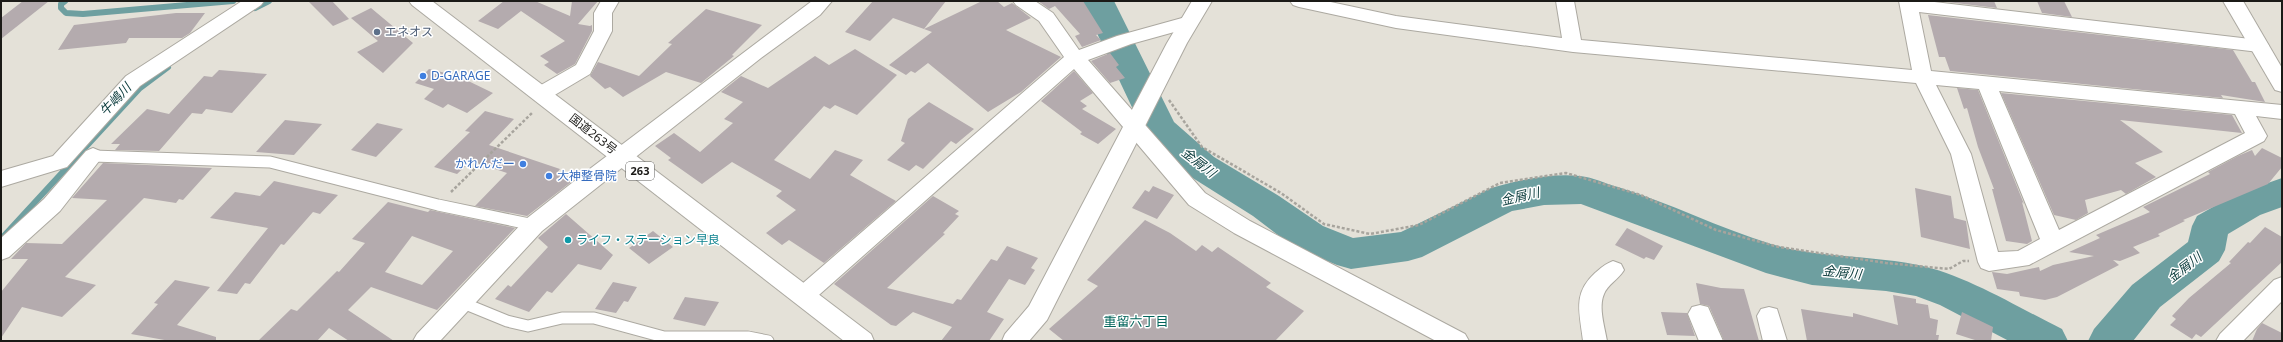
<svg xmlns="http://www.w3.org/2000/svg" width="2283" height="342" font-family="'Noto Sans','Noto Sans JP',sans-serif">
<rect width="100%" height="100%" fill="#e4e1d8"/>
<g fill="none" stroke-linecap="round" stroke-linejoin="round">
<g stroke="#6e9fa0" stroke-width="6">
<path d="M65 1 61 4V8L66 13 83 14 233 1"/>
<path d="M255 8 269 1"/>
<path d="M1 239 140 88 168 67"/>
</g>
<g fill="#6e9fa0" fill-rule="evenodd">
<path d="M1080 1H1114L1174 122 1214 157 1279 196 1323 226 1353 238 1401 232 1491 188C1518 180 1551 173 1580 176 1593 177 1606 184 1618 187 1670 203 1719 228 1771 244 1819 258 1869 255 1918 265 1964 274 2019 308 2062 329L2068 341H2009L1940 305 1916 296 1886 291 1812 285 1766 273 1581 204 1544 205 1512 211 1422 257 1408 261 1351 269 1337 265 1295 248 1253 216 1188 175 1147 139 1086 10Z"/>
<path d="M2282 178V207L2260 215 2228 234 2225 250 2219 261 2160 307 2133 341H2088L2094 329 2132 285 2188 242 2192 226 2197 216 2234 195Z"/>
</g>
</g>
<g fill="#b4abae" fill-rule="evenodd">
<path d="M23 1H49L1 39V18Z"/>
<path d="M308 1H332L349 19 333 26Z"/>
<path d="M504 1H535L570 16 572 1H598L578 24 590 26 592 25V31L575 64 557 74 544 65 549 62 540 56 565 41 521 11 498 29 478 21Z"/>
<path d="M873 1H946L924 29 893 18 870 41 845 32Z"/>
<path d="M982 1H997L1004 7 1012 3 1031 18 1006 30 1061 57 1021 92 988 112 928 63 915 73 911 71 906 75 889 65 932 32 924 29Z"/>
<path d="M1038 1H1083L1103 33 1096 35 1101 40 1082 47 1075 36 1080 34 1055 6 1049 9Z"/>
<path d="M1939 1H1994L1997 8Z"/>
<path d="M2037 1H2064L2072 17 2042 13Z"/>
<path d="M371 8 413 43 383 73 357 52 378 41 351 18Z"/>
<path d="M706 9 762 25 732 55 734 56 701 83 666 72 623 97 610 87 605 89 590 76 598 62 639 76 672 44 668 43Z"/>
<path d="M176 13H205L190 33 182 38H129L126 43 58 50 74 25Z"/>
<path d="M1928 15 2233 50 2252 82H2255L2265 102 2221 95 2223 98 1950 71 1945 57H1939Z"/>
<path d="M855 49 897 75 857 115 835 105 830 109 824 106 774 160 810 179 835 150 863 160 850 175 896 201 824 263 789 240 782 245 766 233 796 210 776 196 782 191 732 162 702 184 668 160 671 158 655 146 674 133 700 152 733 123 724 119 743 102 721 92 741 76 768 88 815 56 829 65Z"/>
<path d="M1110 53 1119 65 1116 67 1125 78 1110 83 1091 61Z"/>
<path d="M429 69 458 76 493 93 467 113 448 104 443 108 424 99 434 89 415 83Z"/>
<path d="M219 70 267 74 232 113 206 109 202 114 192 113 159 151 115 150 120 144H111L147 109 169 114 204 76 212 77Z"/>
<path d="M1074 71 1093 93 1080 101 1087 106 1082 109 1116 129 1098 144 1080 134 1082 132 1041 101Z"/>
<path d="M1957 88 1978 90 2024 204 2022 202 2032 241 2027 244 2006 241 1992 189H1994L1978 147 1967 108 1964 109Z"/>
<path d="M2001 93 2232 115 2242 133 2120 120 2163 152 2135 163 2156 177 2126 194 2121 190 2085 200 2088 213 2076 220 2054 215Z"/>
<path d="M929 102 974 129 956 144 951 141 923 169 916 165 909 171 887 160 905 143 901 141 908 119Z"/>
<path d="M485 111 514 119 489 145 560 169 557 173 575 179 527 216 475 206 507 173 471 161 457 174 434 167 470 132 465 131Z"/>
<path d="M285 120 322 124 294 155 256 152Z"/>
<path d="M377 123 403 129 376 157 351 150Z"/>
<path d="M2262 148 2282 158V167L2268 184 2183 220 2185 221 2158 234 2160 236 2133 247 2140 253 2120 261 2113 260 2119 265 2057 297 2045 300 2020 296 2019 292 1997 289 1992 272 2007 274 2039 267 2040 271 2053 265 2094 256 2069 252 2100 238 2096 235 2150 212 2143 207 2210 174 2208 172 2238 156 2252 150 2255 156Z"/>
<path d="M103 163 212 168 183 200 179 199 176 203 144 198 65 277 96 285 62 317 22 307 1 338V292L28 259H11L26 243 62 244 107 200 72 198Z"/>
<path d="M274 181 338 195 320 214 313 212 284 245 281 244 250 284 245 283 237 294 217 291 268 228 210 218 235 192 260 196Z"/>
<path d="M1153 186 1174 195 1157 219 1132 208 1145 190 1149 192Z"/>
<path d="M1915 188 1951 196 1954 218 1966 221 1970 249 1921 237Z"/>
<path d="M933 196 959 211 955 214 959 216 943 233 945 234 887 288 953 304 957 299 961 300 991 259 997 261 1007 246 1038 258 1031 268 1035 270 1025 285 1009 279 987 312 1004 319 989 341H941L952 327 913 312 896 326 891 325 834 284Z"/>
<path d="M388 202 428 212 430 210 515 228 437 310 371 287 348 310 394 341H349L329 328 317 341H258L291 309 297 311 337 271 339 272 365 243 352 239ZM412 236 453 251 422 285 385 272Z"/>
<path d="M566 214 613 255 601 270 578 264 552 293 547 291 529 312 495 299 508 285 511 287 548 247 538 238Z"/>
<path d="M1145 220 1170 233 1196 251 1202 245 1212 252 1218 247 1271 283 1266 287 1304 311 1275 341H1064L1049 329 1098 286 1087 280Z"/>
<path d="M2265 227 2282 237V262L2201 337 2196 334 2192 339 2170 325 2176 319 2172 316 2189 298 2231 263 2229 262 2248 242 2250 243Z"/>
<path d="M1627 228 1663 246 1654 260 1646 257 1644 259 1615 245Z"/>
<path d="M653 231 673 247 649 264 629 248Z"/>
<path d="M175 280 210 287 177 325 216 337V341H170L131 334 158 304 154 303Z"/>
<path d="M613 282 637 287 628 302 624 301 616 313 595 309Z"/>
<path d="M1696 283 1721 288 1744 289 1759 341H1724L1709 306 1700 304Z"/>
<path d="M1893 295 1916 299V303L1928 305 1930 318 1938 320 1936 335H1939L1938 341H1807L1801 309 1853 317V313L1898 325Z"/>
<path d="M685 297 719 302 705 326 673 319Z"/>
<path d="M1661 312 1687 313 1695 336 1667 335Z"/>
<path d="M1962 312 1993 327 1991 341H1978L1956 334Z"/>
<path d="M2262 323 2282 333V341H2252L2257 329Z"/>
</g>
<g fill="none" stroke-linecap="round" stroke-linejoin="round">
<defs>
<g id="service">
<path d="M93 156 270 162 438 205 534 225"/>
<path d="M463 303 507 321 528 326 562 318H594L664 337H748L768 341"/>
</g>
<g id="minor">
<path d="M242 1H264L261 5 140 86 67 167 1 187V171L53 156 126 76Z"/>
<path d="M601 1H619L612 13V31L590 74 548 99 541 101 534 99 531 94 534 89 576 65 594 31V13Z"/>
<path d="M812 1H832L820 15 761 58 542 231 440 341H413L417 334 526 219 591 168Z"/>
<path d="M1013 1H1035L1053 13 1079 50 1117 36 1182 18 1189 16 1196 18 1198 22 1196 26 1131 44 1088 60 1205 193 1250 221 1465 334 1469 341H1436L1234 233 1189 205 1074 69 811 302 803 305 795 302 792 296 795 290 1064 57 1039 21 1016 5Z"/>
<path d="M1290 1H1326L1396 16 1562 38 1556 1H1574L1581 40 1912 70 1899 1H1926L2259 40 2266 42 2269 46 2266 50 2259 52 1919 12 1931 71 2282 105V119L2256 116 2267 136 2264 141 2029 265 1989 271 1981 268 1978 262 1951 154 1916 83 1573 52 1396 28 1299 7 1293 5ZM1936 85 1979 89 2040 239 2018 251 1998 252 1971 154ZM1999 91 2235 114 2245 133 2059 230Z"/>
<path d="M93 148 100 151 103 156 60 211 9 257 1 260V238L44 199 86 151Z"/>
<path d="M1613 261 1621 264 1624 270C1619 279 1607 285 1604 294 1598 307 1605 328 1607 341H1583C1580 313 1572 294 1595 273 1601 268 1605 264 1613 261Z"/>
<path d="M2282 277V301L2243 341H2216L2220 334 2274 280Z"/>
<path d="M1700 305 1708 307 1723 341H1699L1688 314 1692 307Z"/>
<path d="M1769 307 1777 309 1787 341H1763L1757 316 1761 309Z"/>
</g>
<g id="tertiary">
<path d="M1192 1H1212L1187 43 1047 320 1029 341H1002L1005 334 1029 306 1167 43Z"/>
<path d="M2223 1H2243L2282 68V92L2275 90Z"/>
</g>
<path id="trunk" d="M409 1H432L871 334 874 341H844L412 5Z"/>
</defs>
<use href="#service" stroke="#aca9a1" stroke-width="13"/>
<use href="#minor" stroke="#aca9a1" stroke-width="2"/>
<use href="#tertiary" stroke="#aca9a1" stroke-width="2"/>
<use href="#trunk" stroke="#aca9a1" stroke-width="2"/>
<g stroke="#a7a49d" stroke-width="2.5" stroke-dasharray="3 2" stroke-linecap="butt">
<path d="M1169 100 1202 147 1281 193 1324 224 1370 234 1419 225 1500 183 1566 173 1641 195 1716 230 1779 247 1886 263 1949 269 1963 261H1969"/>
<path d="M451 192 533 112"/>
</g>
<use href="#service" stroke="#fff" stroke-width="11"/>
<use href="#minor" fill="#fff" fill-rule="evenodd"/>
<use href="#tertiary" fill="#fff" fill-rule="evenodd"/>
<use href="#trunk" fill="#fff" fill-rule="evenodd"/>
</g>
<circle fill="#5c6f8a" stroke="#fff" stroke-width="1.5" cx="377" cy="32" r="4"/>
<g fill="#3f7fe0" stroke="#fff" stroke-width="1.5">
<circle cx="423" cy="76" r="4"/>
<circle cx="523" cy="164" r="4"/>
<circle cx="549" cy="176" r="4"/>
</g>
<circle fill="#0f9aa8" stroke="#fff" stroke-width="1.5" cx="568" cy="240" r="4"/>
<g text-anchor="middle" stroke-width="3" stroke-linejoin="round" paint-order="stroke">
<rect fill="#fff" stroke="#5f5f5d" stroke-width="1" x="626" y="162" width="28" height="18" rx="3"/>
<g font-size="11" font-weight="bold" fill="#1b1a17">
<text x="640" y="175">263</text>
</g>
<g font-size="12" fill="#4e5e75" stroke="#fff" text-anchor="start">
<text x="385" y="36">エネオス</text>
</g>
<g font-size="12" fill="#366cbe" stroke="#fff" text-anchor="start">
<text x="431" y="80">D-GARAGE</text>
<text x="515" y="168" text-anchor="end">かれんだー</text>
<text x="557" y="180">大神整骨院</text>
</g>
<g font-size="12" fill="#1b1a17" stroke="#fff">
<text transform="translate(593 134) rotate(38)" y="4">国道263号</text>
</g>
<g font-size="12" fill="#0d838f" stroke="#fff" text-anchor="start">
<text x="576" y="244">ライフ・ステーション早良</text>
</g>
<g font-size="13" font-style="italic" fill="#08393a" stroke="#fff">
<text transform="translate(115 99) rotate(-47)" y="5">牛嶋川</text>
<text transform="translate(1199 162) rotate(38)" y="5">金屑川</text>
<text transform="translate(1520 196) rotate(-13)" y="5">金屑川</text>
<text transform="translate(2184 267) rotate(-38)" y="5">金屑川</text>
<text transform="translate(1842 272) rotate(6)" y="5">金屑川</text>
</g>
<g font-size="13" fill="#04665d" stroke="#fff">
<text x="1136" y="326">重留六丁目</text>
</g>
</g>
<rect width="2283" height="342" fill="none" stroke="#1b1a17" stroke-width="4"/>
</svg>
